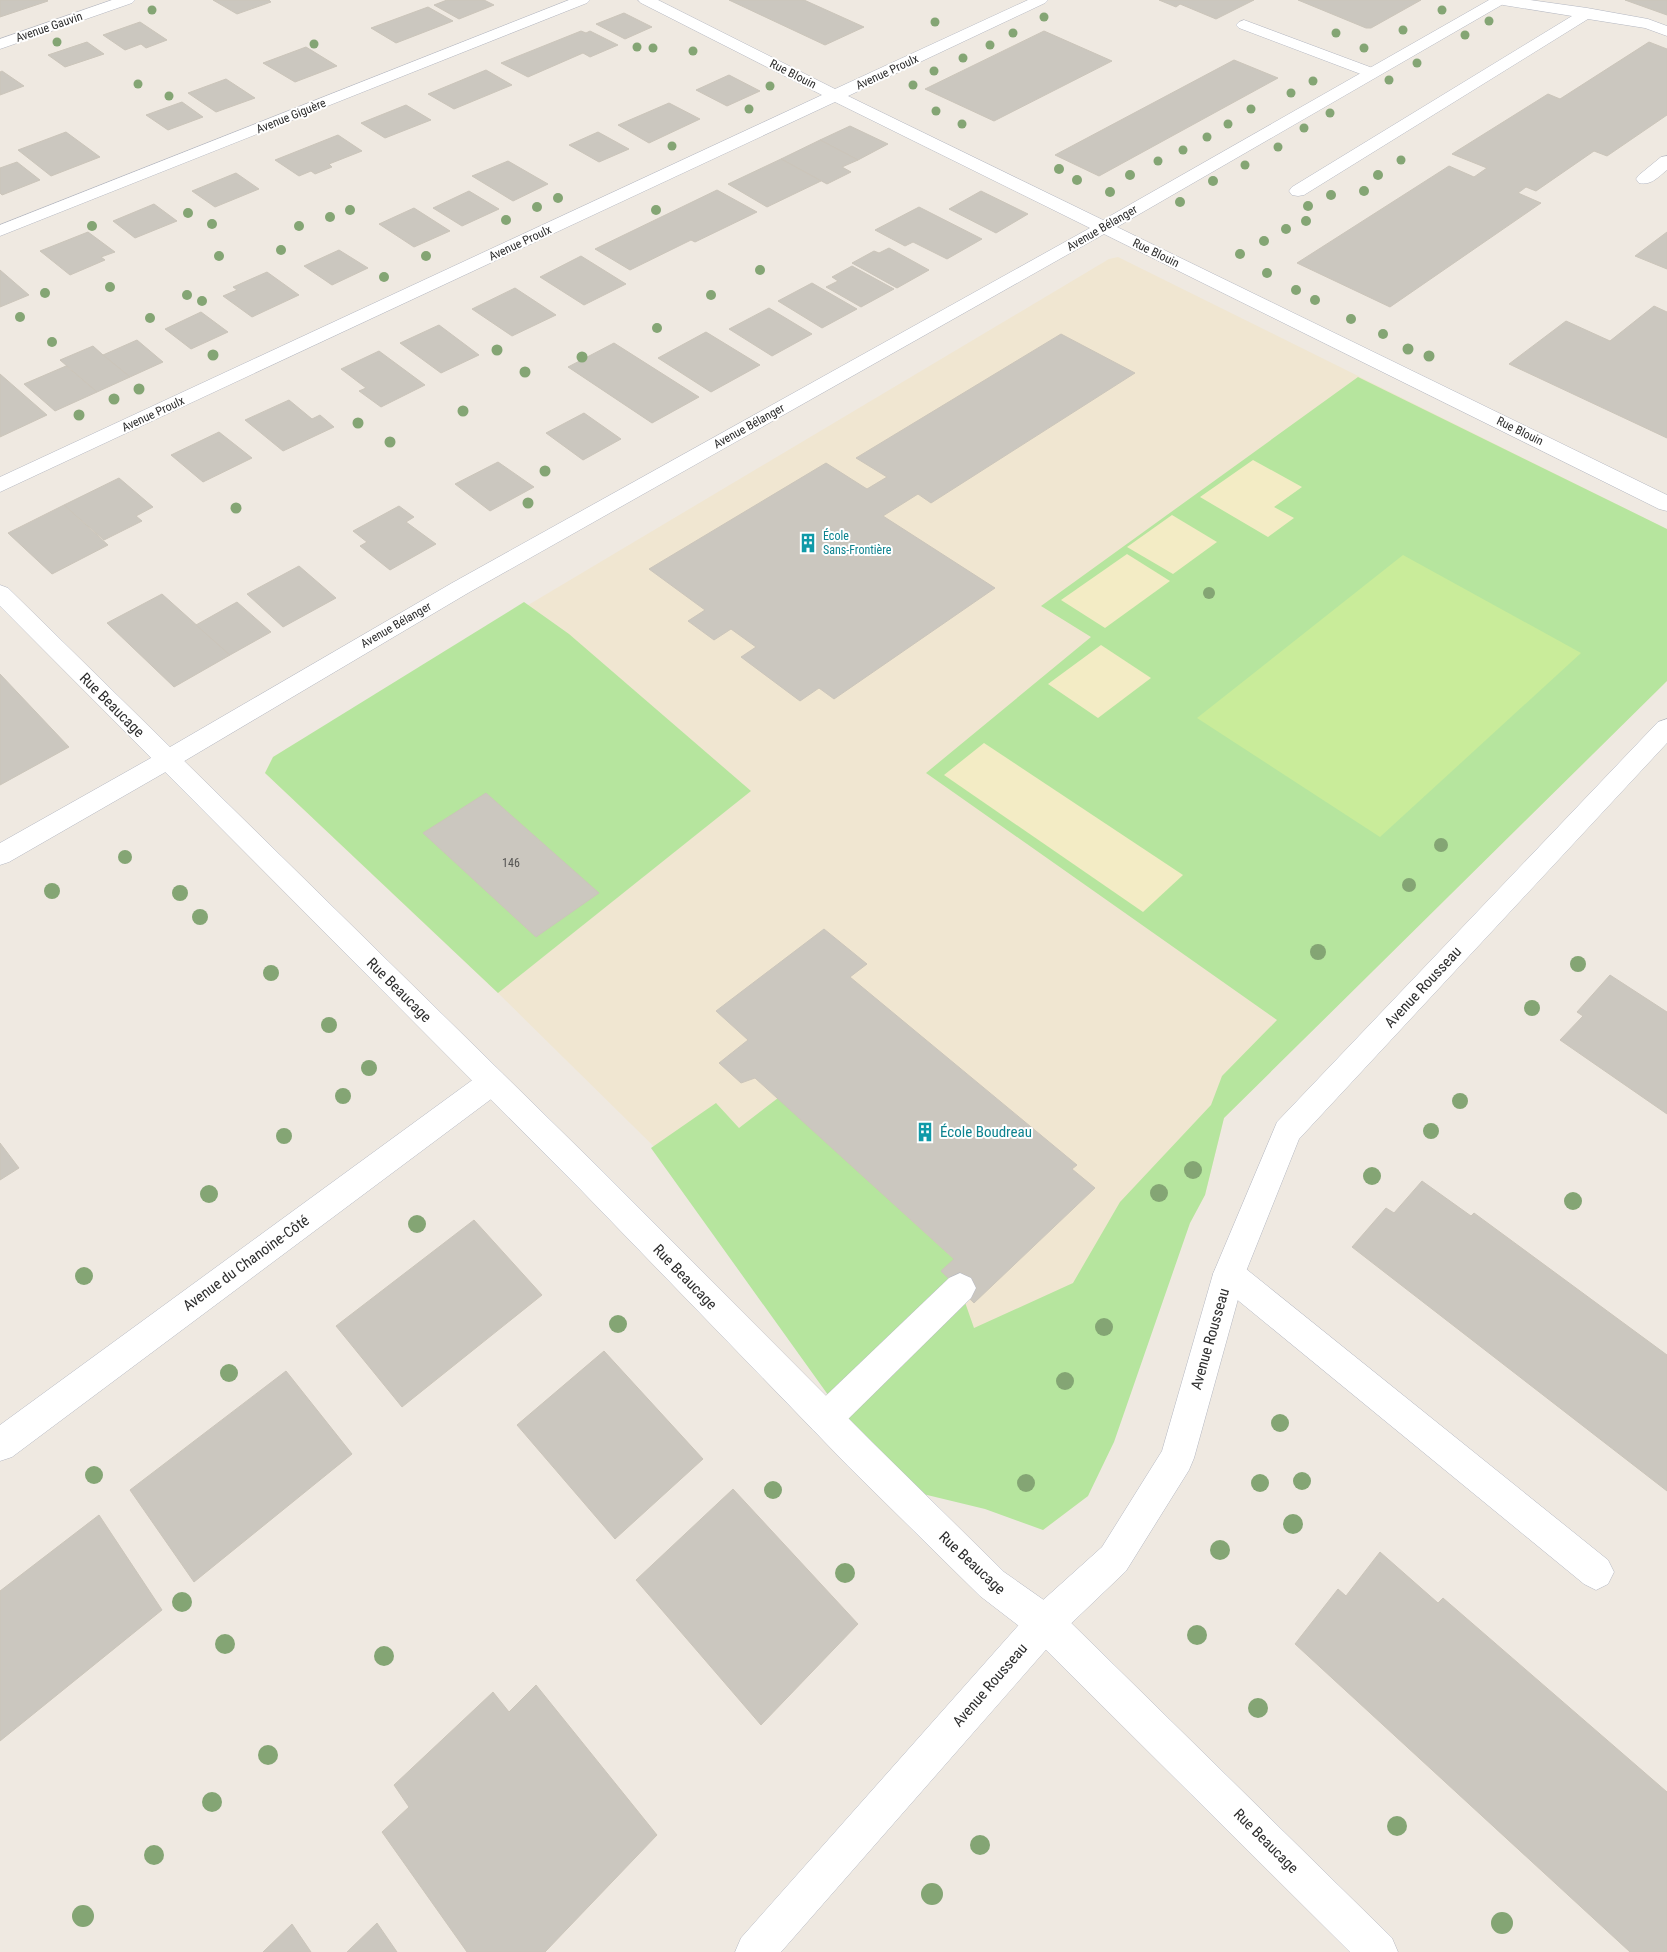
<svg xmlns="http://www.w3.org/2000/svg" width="1667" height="1952" font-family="'Roboto Condensed',sans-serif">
<rect width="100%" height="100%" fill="#efe9e1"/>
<path fill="#f0e6d1" d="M1118 257 1667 529V681L1224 1118 1205 1195 1190 1223 1088 1496 1043 1530 498 993 265 773 273 757 1109 259Z"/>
<g fill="#b6e59e">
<path d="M1358 377 1667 529V681L1224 1118 1205 1195 1190 1223 1114 1442 1088 1496 1043 1530 985 1509 894 1487 651 1148 716 1103 739 1128 778 1098 954 1259 960 1288 974 1328 1073 1283 1120 1202 1211 1105 1222 1076 1277 1020 926 773 1091 637 1041 606Z"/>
<path d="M524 602 569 634 751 791 498 993 265 773 273 757Z"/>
</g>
<g fill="#f3ecc5">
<path d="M1253 460 1302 487 1274 507 1294 518 1268 537 1200 497Z"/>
<path d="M1172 515 1217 542 1173 574 1127 547Z"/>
<path d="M1127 554 1170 581 1105 628 1061 600Z"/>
<path d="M1101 645 1151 678 1098 718 1048 684Z"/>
<path d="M984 743 1183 875 1143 912 944 775Z"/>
</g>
<path fill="#c9ec9a" d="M1403 555 1581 653 1380 837 1197 718Z"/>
<g fill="#cbc7bf" stroke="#cbc5ba">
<path d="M0 0H47L48 1 0 17Z"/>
<path d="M213 0H269L271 2 237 14Z"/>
<path d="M447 0H484L494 5 459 19 434 5Z"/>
<path d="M729 0H804L864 27 825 45Z"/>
<path d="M1159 0H1254L1216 19 1180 4 1176 7Z"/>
<path d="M1298 0H1421L1371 28H1366Z"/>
<path d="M1625 0H1667V15Z"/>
<path d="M428 7 453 21 396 43 371 28Z"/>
<path d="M624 13 652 27 625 39 596 24Z"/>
<path d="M140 22 167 40 146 48 141 44 125 50 103 35Z"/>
<path d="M581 31 586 33 590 31 618 45 590 57 583 53 528 77 501 63Z"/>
<path d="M1044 31 1112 61 994 121 925 89Z"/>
<path d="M87 42 104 54 65 67 48 55Z"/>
<path d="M1649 42 1667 49V115L1607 156 1594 151 1536 191 1526 187 1518 193 1541 203 1390 307 1297 263 1449 166 1474 177 1487 168 1452 154 1548 94 1560 99Z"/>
<path d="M306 47 337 66 295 82 263 63Z"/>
<path d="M1234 60 1278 78 1099 176 1055 155Z"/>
<path d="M486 70 512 85 454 109 428 94Z"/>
<path d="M2 71 24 86 0 95V72Z"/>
<path d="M729 75 760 91 727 106 696 90Z"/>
<path d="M226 79 255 98 216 112 188 93Z"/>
<path d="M182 102 203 117 168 130 146 115Z"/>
<path d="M669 103 700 119 649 143 618 125Z"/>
<path d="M406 105 431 120 385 138 361 123Z"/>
<path d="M850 126 888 144 858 160 820 140Z"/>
<path d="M66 132 100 157 51 176 18 150Z"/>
<path d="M598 132 629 149 599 162 569 145Z"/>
<path d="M338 135 362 151 329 164 332 167 315 174 311 171 299 176 275 160Z"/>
<path d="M820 140 858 160 842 167 851 172 827 184 781 159Z"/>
<path d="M781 159 821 181 767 207 728 184Z"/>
<path d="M508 161 548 184 513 201 472 176Z"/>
<path d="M17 162 40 180 2 195 0 193V168Z"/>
<path d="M236 173 259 189 215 207 192 191Z"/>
<path d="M717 190 757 212 695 242 691 240 630 270 595 249Z"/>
<path d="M469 191 499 209 462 226 433 208Z"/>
<path d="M981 191 1028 214 996 233 949 209Z"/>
<path d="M154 204 177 221 135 238 113 221Z"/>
<path d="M919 207 982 239 947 259 913 242 905 246 875 230Z"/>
<path d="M414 208 450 231 414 247 379 224Z"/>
<path d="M88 232 115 252 101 257 105 260 70 275 40 251Z"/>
<path d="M1667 232V269L1635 256Z"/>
<path d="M889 248 929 270 897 288 852 263 874 251 879 253Z"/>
<path d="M339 250 368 268 332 285 304 266Z"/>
<path d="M581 256 626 284 584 305 540 277Z"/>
<path d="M852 266 894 289 861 307 826 287 838 281 832 277Z"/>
<path d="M0 270 29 295 0 307Z"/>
<path d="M267 272 299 295 252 317 223 296 237 290 233 287Z"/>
<path d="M812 283 857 309 822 328 778 301Z"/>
<path d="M515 288 556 315 512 336 472 309Z"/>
<path d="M1654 306 1667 312V438L1509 364 1566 321 1610 341Z"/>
<path d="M769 308 812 334 772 356 729 329Z"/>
<path d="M201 312 228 332 191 349 165 329Z"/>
<path d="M439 325 479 355 441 373 400 343Z"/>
<path d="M706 332 760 365 711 392 658 358Z"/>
<path d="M1061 334 1135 373 931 503 918 494 883 516 995 588 834 699 819 688 800 701 741 657 756 647 731 629 714 640 688 621 705 610 649 569 826 463 867 489 887 477 856 458Z"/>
<path d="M137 340 163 362 130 377 103 355Z"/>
<path d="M614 343 699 397 652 423 568 367Z"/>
<path d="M93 346 103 355 130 377 97 392 60 360Z"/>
<path d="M379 351 425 385 381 407 359 391 366 388 341 369Z"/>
<path d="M66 366 97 392 55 411 24 384Z"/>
<path d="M0 374 47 415 0 437Z"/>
<path d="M289 400 312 419 320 415 334 427 283 451 245 420Z"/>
<path d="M584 413 621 439 583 460 546 433Z"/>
<path d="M219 432 252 458 203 482 171 455Z"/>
<path d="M498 462 534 487 490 511 455 484Z"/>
<path d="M119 478 153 507 136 516 142 521 104 540 64 505Z"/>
<path d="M64 505 108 545 52 574 8 533Z"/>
<path d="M399 506 414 517 406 522 436 544 390 570 360 546 367 542 353 531Z"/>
<path d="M299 566 336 598 283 627 247 594Z"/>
<path d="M162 594 230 655 174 687 107 623Z"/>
<path d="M237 602 271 632 230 655 196 625Z"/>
<path d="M0 674 69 747 0 785Z"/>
<path d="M486 793 599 893 536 937 423 833Z"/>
<path d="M824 929 867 964 850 977 1077 1165 1072 1169 1095 1188 974 1303 941 1271 954 1259 755 1078 741 1083 719 1063 748 1040 716 1011Z"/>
<path d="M1610 975 1667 1012V1114L1560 1040 1583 1016 1577 1012Z"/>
<path d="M0 1143 19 1168 0 1180Z"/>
<path d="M1422 1181 1471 1216 1474 1213 1667 1355V1491L1352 1247 1386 1208 1394 1213Z"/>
<path d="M474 1220 542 1295 402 1407 336 1326Z"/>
<path d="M604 1351 703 1459 615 1539 517 1425Z"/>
<path d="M286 1371 352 1454 194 1582 130 1490Z"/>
<path d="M733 1489 858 1624 761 1725 636 1580Z"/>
<path d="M99 1515 162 1610 0 1741V1591Z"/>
<path d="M1380 1552 1438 1603 1443 1598 1667 1792V1952H1630L1295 1644 1338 1589 1346 1596Z"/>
<path d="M536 1685 657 1835 545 1952H467L382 1832 409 1807 394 1785 493 1692 509 1712Z"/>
<path d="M377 1923 397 1952H347Z"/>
<path d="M292 1924 311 1952H263Z"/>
</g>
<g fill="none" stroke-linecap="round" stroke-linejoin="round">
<defs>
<g id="lane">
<path d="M1495 0H1530L1587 8 1648 19 1667 26V36L1645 28 1588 19 1304 195 1298 196 1292 195 1289 191 1292 187 1572 16 1503 5 1498 3Z"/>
<path d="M1244 20 1378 70 1380 73 1378 76H1366L1239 28 1236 25 1239 22Z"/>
<path d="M1667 156V170C1658 177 1651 186 1639 183L1636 179 1639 175 1661 157Z"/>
<path d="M1229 1260 1240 1264 1608 1560 1614 1572 1608 1584 1596 1590 1584 1584 1218 1284 1213 1274 1218 1264Z"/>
<path d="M960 1273 971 1278 976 1288 971 1298 837 1430 825 1435 813 1430 808 1419 813 1408 949 1278Z"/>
</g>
<g id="street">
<path d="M112 0H135L132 3 0 49V39Z"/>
<path d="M569 0H590L587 3 0 236V225Z"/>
<path d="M638 0H658L835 89 1028 0H1048L1045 3 848 96 1103 220 1489 0H1508L1505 3 1117 227 1667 495V511L1659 509 1104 234 468 593 176 766 9 862 0 865V843L158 754 452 583 1090 228 835 102 0 492V477L822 95 641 3Z"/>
<path d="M1667 719V743L1299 1139 1245 1274 1194 1458 1189 1470 1126 1571 1058 1636 781 1952H735L741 1938 1032 1610 1102 1547 1162 1451 1213 1274 1277 1122 1658 722Z"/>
<path d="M492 1070 502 1073 506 1082 502 1091 12 1457 0 1461V1425L482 1073Z"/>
</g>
<path id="secondary" d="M0 585 8 588 603 1172 872 1442 1004 1572 1058 1610 1392 1938 1398 1952H1350L1032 1636 980 1596 848 1466 581 1190 0 606Z"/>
</defs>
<use href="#lane" stroke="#b4b7c1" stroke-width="1"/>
<use href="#street" stroke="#b4b7c1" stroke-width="1"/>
<use href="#secondary" stroke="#b4b7c1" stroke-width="1"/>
<use href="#lane" fill="#fff" fill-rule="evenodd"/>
<use href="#street" fill="#fff" fill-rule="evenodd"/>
<use href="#secondary" fill="#fff" fill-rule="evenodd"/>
</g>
<g fill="#84a574">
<circle cx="152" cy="10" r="4.5"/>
<circle cx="1442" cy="10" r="4.5"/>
<circle cx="1044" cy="17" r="4.5"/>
<circle cx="1489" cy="21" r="4.5"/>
<circle cx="935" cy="22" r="4.5"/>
<circle cx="1403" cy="30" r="4.5"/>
<circle cx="1013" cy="33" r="4.5"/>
<circle cx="1336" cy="33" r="4.5"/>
<circle cx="1465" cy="35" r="4.5"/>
<circle cx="57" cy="42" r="4.5"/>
<circle cx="314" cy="44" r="4.5"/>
<circle cx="990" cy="45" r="4.5"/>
<circle cx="637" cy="47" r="4.5"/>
<circle cx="653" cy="48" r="4.5"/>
<circle cx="1364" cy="48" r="4.5"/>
<circle cx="693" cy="51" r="4.5"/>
<circle cx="963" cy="58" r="4.5"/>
<circle cx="1417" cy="63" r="4.5"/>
<circle cx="934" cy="71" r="4.5"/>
<circle cx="1389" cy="80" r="4.5"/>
<circle cx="1313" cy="81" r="4.5"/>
<circle cx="138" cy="84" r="4.5"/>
<circle cx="913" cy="85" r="4.5"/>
<circle cx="770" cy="86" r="4.5"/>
<circle cx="1291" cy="93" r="4.5"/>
<circle cx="169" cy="96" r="4.5"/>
<circle cx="749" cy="109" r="4.5"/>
<circle cx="1251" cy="109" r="4.5"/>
<circle cx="936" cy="111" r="4.5"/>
<circle cx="1330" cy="113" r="4.5"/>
<circle cx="962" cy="124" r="4.5"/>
<circle cx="1228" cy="124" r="4.5"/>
<circle cx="1304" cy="128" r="4.5"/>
<circle cx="1207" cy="137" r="4.5"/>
<circle cx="672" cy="146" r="4.5"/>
<circle cx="1278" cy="147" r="4.5"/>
<circle cx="1183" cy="150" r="4.5"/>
<circle cx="1401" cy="160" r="4.5"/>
<circle cx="1158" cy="161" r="4.5"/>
<circle cx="1245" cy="165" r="4.5"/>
<circle cx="1059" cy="169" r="5"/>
<circle cx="1130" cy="175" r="5"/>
<circle cx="1378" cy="175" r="5"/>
<circle cx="1077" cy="180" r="5"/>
<circle cx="1213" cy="181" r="5"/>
<circle cx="1364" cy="191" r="5"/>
<circle cx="1110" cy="192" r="5"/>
<circle cx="1331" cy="195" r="5"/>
<circle cx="558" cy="198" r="5"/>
<circle cx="1180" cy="202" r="5"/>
<circle cx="1308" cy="206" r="5"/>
<circle cx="537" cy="207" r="5"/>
<circle cx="350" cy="210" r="5"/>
<circle cx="656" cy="210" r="5"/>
<circle cx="188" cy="213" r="5"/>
<circle cx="330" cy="217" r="5"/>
<circle cx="506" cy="220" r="5"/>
<circle cx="1306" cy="221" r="5"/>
<circle cx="212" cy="224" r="5"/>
<circle cx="92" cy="226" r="5"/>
<circle cx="299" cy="226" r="5"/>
<circle cx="1286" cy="229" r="5"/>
<circle cx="1264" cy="241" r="5"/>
<circle cx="281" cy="250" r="5"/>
<circle cx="1240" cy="254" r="5"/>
<circle cx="219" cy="256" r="5"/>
<circle cx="426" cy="256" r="5"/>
<circle cx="760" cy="270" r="5"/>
<circle cx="1267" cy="273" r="5"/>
<circle cx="384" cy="277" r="5"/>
<circle cx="110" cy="287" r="5"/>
<circle cx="1296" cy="290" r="5"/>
<circle cx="45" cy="293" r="5"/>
<circle cx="187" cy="295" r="5"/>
<circle cx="711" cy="295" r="5"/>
<circle cx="1315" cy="300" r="5"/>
<circle cx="202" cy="301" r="5"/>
<circle cx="20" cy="317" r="5"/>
<circle cx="150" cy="318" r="5"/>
<circle cx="1351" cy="319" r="5"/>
<circle cx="657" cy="328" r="5"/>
<circle cx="1383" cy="334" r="5"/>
<circle cx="52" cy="342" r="5"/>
<circle cx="1408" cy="349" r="5.5"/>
<circle cx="497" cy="350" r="5.5"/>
<circle cx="213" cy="355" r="5.5"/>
<circle cx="1429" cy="356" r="5.5"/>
<circle cx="582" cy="357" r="5.5"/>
<circle cx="525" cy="372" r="5.5"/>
<circle cx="139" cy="389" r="5.5"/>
<circle cx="114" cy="399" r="5.5"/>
<circle cx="463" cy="411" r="5.5"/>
<circle cx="79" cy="415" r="5.5"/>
<circle cx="358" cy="423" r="5.5"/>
<circle cx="390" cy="442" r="5.5"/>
<circle cx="545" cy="471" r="5.5"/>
<circle cx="528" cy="503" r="5.5"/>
<circle cx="236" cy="508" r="5.5"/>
<circle cx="1209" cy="593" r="6"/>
<circle cx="1441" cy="845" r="7"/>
<circle cx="125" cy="857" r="7"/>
<circle cx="1409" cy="885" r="7"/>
<circle cx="52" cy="891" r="8"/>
<circle cx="180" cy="893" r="8"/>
<circle cx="200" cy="917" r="8"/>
<circle cx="1318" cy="952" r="8"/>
<circle cx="1578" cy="964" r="8"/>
<circle cx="271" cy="973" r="8"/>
<circle cx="1532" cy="1008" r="8"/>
<circle cx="329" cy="1025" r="8"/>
<circle cx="369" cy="1068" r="8"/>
<circle cx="343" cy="1096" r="8"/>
<circle cx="1460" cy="1101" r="8"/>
<circle cx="1431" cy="1131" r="8"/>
<circle cx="284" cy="1136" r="8"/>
<circle cx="1193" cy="1170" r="9"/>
<circle cx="1372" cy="1176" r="9"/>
<circle cx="1159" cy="1193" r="9"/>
<circle cx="209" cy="1194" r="9"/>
<circle cx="1573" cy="1201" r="9"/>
<circle cx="417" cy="1224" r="9"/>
<circle cx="84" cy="1276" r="9"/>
<circle cx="618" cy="1324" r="9"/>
<circle cx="1104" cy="1327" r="9"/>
<circle cx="229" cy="1373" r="9"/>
<circle cx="1065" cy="1381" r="9"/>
<circle cx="1280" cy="1423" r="9"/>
<circle cx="94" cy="1475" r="9"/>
<circle cx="1302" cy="1481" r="9"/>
<circle cx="1026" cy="1483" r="9"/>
<circle cx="1260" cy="1483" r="9"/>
<circle cx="773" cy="1490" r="9"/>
<circle cx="1293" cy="1524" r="10"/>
<circle cx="1220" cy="1550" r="10"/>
<circle cx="845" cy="1573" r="10"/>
<circle cx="182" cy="1602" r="10"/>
<circle cx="1197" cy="1635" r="10"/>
<circle cx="225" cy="1644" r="10"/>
<circle cx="384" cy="1656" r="10"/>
<circle cx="1258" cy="1708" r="10"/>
<circle cx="268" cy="1755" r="10"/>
<circle cx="212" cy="1802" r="10"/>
<circle cx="1397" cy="1826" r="10"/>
<circle cx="980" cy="1845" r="10"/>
<circle cx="154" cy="1855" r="10"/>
<circle cx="932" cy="1894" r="11"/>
<circle cx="83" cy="1916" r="11"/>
<circle cx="1502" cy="1923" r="11"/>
</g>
<defs>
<symbol id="building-bare" viewBox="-9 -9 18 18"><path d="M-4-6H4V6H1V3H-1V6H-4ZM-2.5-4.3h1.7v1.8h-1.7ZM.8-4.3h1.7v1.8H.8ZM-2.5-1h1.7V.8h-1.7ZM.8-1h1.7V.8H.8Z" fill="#0f9aa8" stroke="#fff" stroke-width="2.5" paint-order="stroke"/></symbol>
</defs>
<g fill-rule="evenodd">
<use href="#building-bare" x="794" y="529" width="28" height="28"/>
<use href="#building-bare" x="911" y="1118" width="28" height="28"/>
</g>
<g text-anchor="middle" stroke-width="4" stroke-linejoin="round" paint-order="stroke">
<g font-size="12" fill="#2e2e2e" stroke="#fff">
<text transform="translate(49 27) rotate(-19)" y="4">Avenue Gauvin</text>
<text transform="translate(887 72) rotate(-25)" y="4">Avenue Proulx</text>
<text transform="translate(793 74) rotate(27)" y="4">Rue Blouin</text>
<text transform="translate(291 116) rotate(-22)" y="4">Avenue Giguère</text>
<text transform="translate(1102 228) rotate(-30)" y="4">Avenue Bélanger</text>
<text transform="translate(520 243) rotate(-25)" y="4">Avenue Proulx</text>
<text transform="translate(1156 253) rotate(26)" y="4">Rue Blouin</text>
<text transform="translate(153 414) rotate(-25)" y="4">Avenue Proulx</text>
<text transform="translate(749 426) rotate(-29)" y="4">Avenue Bélanger</text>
<text transform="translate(1520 431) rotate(26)" y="4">Rue Blouin</text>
<text transform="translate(396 625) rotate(-30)" y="4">Avenue Bélanger</text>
</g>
<g font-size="12" fill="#0d838f" stroke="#fff" text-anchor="start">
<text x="823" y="540">École<tspan x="823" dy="14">Sans-Frontière</tspan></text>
</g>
<g font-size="12" fill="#555452">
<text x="511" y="867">146</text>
</g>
<g font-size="15" fill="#2e2e2e" stroke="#fff">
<text transform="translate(112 705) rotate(45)" y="5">Rue Beaucage</text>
<text transform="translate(1423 987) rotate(-47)" y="5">Avenue Rousseau</text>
<text transform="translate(399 990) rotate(45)" y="5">Rue Beaucage</text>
<text transform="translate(246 1263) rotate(-36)" y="5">Avenue du Chanoine-Côté</text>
<text transform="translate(685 1277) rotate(46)" y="5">Rue Beaucage</text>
<text transform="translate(1210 1339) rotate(-74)" y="5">Avenue Rousseau</text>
<text transform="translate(972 1563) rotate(43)" y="5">Rue Beaucage</text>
<text transform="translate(990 1685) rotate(-49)" y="5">Avenue Rousseau</text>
<text transform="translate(1266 1841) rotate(45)" y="5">Rue Beaucage</text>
</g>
<g font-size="15" fill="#0d838f" stroke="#fff" text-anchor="start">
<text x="940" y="1137">École Boudreau</text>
</g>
</g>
</svg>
